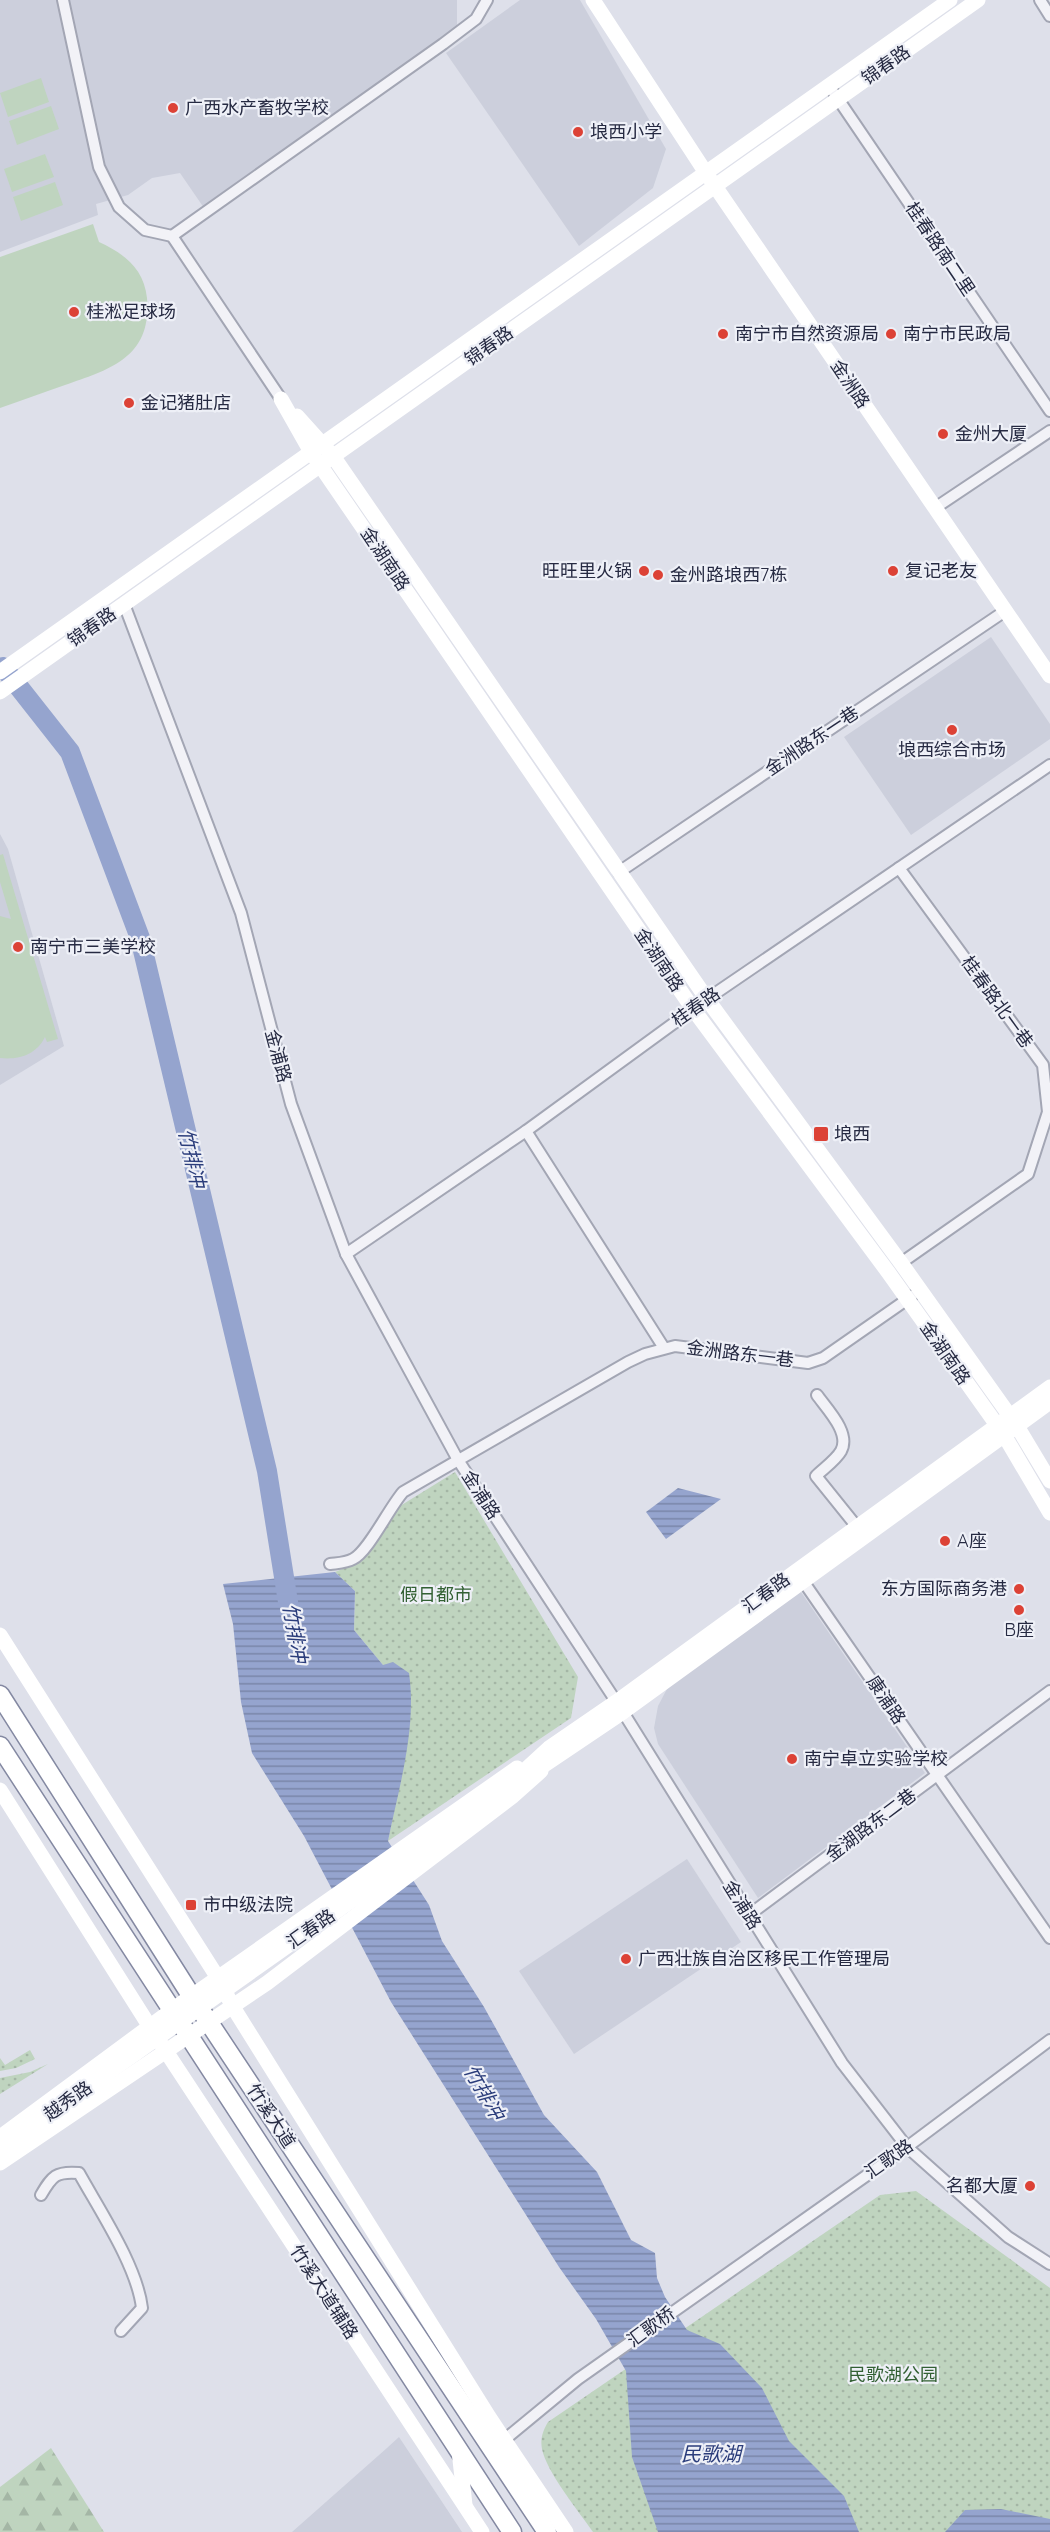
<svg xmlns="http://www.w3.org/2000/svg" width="1050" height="2532" font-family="Quicksand,'Noto Sans SC',sans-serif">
<defs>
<pattern id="grass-dots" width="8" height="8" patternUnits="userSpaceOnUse" patternTransform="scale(1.5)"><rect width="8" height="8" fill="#bfd4bf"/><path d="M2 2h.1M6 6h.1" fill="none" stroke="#a4b6a5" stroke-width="1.8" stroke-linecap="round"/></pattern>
<pattern id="forest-firs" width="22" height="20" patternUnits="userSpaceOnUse" patternTransform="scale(1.5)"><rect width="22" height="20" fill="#bfd4bf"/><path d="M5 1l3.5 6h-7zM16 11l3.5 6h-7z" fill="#a4b6a5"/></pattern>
<pattern id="water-rules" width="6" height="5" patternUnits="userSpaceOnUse" patternTransform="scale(1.5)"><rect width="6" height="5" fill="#95a4ce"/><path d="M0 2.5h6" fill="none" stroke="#7986a9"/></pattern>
</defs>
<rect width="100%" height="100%" fill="#dee0ea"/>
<g fill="#cccfdc">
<path d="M0 0H457V28L204 208 180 173 152 178 128 195 96 204 98 215 0 252Z"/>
<path d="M520 0H580L666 149 653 188 579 246 446 53Z"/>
<path d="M991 637 1050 724V739L911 835 844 737Z"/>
<path d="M0 834 8 849 64 1046 0 1085Z"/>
<path d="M801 1592 925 1773 758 1898 658 1744 654 1728 658 1706 668 1687Z"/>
<path d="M687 1859 741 1942 574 2054 519 1971Z"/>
<path d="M399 2437 462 2532H292L387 2448Z"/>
</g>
<g fill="url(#grass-dots)">
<path d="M455 1472 578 1677 571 1718 388 1841 405 1756 383 1665 354 1630 355 1591 335 1572 362 1561 400 1506Z"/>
<path d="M30 2050 35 2059 16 2068 0 2071V2058L5 2065Z"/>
<path d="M48 2064 0 2094V2078L30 2072Z"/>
<path d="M916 2191 1050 2288V2532H593C579 2512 546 2471 542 2449 540 2438 543 2431 548 2422L880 2195Z"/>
</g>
<path fill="url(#forest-firs)" d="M51 2448 104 2532H0V2487Z"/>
<g fill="#bfd4bf">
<path d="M41 78 49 102 8 117 0 93Z"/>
<path d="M51 106 59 129 17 145 9 121Z"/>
<path d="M45 154 54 177 12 192 4 169Z"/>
<path d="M55 182 63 205 21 221 13 197Z"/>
<path d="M93 224 99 242C123 253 144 268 147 298 152 357 111 369 65 385 43 393 22 400 0 408V257Z"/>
<path d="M3 854 58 1039 47 1042 45 1037C36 1055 19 1060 0 1058V916L11 919 0 882V855Z"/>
</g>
<g fill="url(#water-rules)">
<path d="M678 1488 721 1499 666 1539 646 1512Z"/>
<path d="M335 1572 355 1591 354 1630 383 1665 393 1662 409 1673C417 1728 399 1787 388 1841L429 1905 442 1941 484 2007 544 2115 597 2172 631 2240 655 2253 657 2278 665 2297 687 2330 720 2344 762 2388 789 2441 844 2496 859 2532H658L632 2457 626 2371 596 2319 559 2267 391 2002 304 1836 252 1753 241 1702 233 1624 223 1584Z"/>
<path d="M1001 2509 1050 2519V2532H945L965 2510Z"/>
</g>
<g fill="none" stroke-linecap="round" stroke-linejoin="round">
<path stroke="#95a4ce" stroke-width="20" d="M3 667 70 752 140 938 267 1471 288 1602"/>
<defs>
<g id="street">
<path d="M63 0 99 167 119 207 145 230 172 236 443 44 476 19 487 0"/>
<path d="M1040 0 1050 16"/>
<path d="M834 93 1050 411"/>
<path d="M172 236 281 399"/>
<path d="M935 508 1050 431"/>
<path d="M124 604 241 913 291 1104 346 1254 458 1460 623 1712 842 2063 907 2147 1008 2237 1050 2264"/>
<path d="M899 868 1043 1065 1048 1112 1028 1174 901 1263"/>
<path d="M619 872 1005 611"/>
<path d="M526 1131 664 1348"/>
<path d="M346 1254 526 1131 707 999 1050 765"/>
<path d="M817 1395C827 1409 851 1433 841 1451 836 1460 823 1469 816 1476L857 1527"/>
<path d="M330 1564C337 1563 346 1563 353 1559 368 1552 389 1508 403 1492L628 1362 645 1354 675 1346 808 1363 823 1358 912 1296"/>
<path d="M803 1581 1050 1938"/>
<path d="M749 1915 1050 1691"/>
<path d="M41 2195C52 2176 56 2171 79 2173 100 2211 137 2266 142 2308L121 2331"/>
<path d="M504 2440 578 2379 907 2147 1050 2040"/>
</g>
<g id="highway">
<path d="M0 1695 192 1997 547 2532"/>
<path d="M0 1746 512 2532"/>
</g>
</defs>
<use href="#street" stroke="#a3a6b4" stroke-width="14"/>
<use href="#highway" stroke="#8489a2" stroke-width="21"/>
<use href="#street" stroke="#f2f2f7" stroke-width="10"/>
<g stroke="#fff" stroke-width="15">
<path d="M593 0 706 173 1050 676"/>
<path d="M281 399 311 452 693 1009 888 1272 1004 1435 1050 1513"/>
<path d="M297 416 333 456 707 999 901 1263 1017 1426 1050 1481"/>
<path d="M0 672 950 0"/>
<path d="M0 692 978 0"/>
<path d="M0 1635 218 1978 233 2007 489 2417 566 2532"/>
<path d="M531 1774 623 1712 1050 1402"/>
<path d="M0 1790 150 2027 482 2532"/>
<path d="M487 1805 549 1748 616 1702 1050 1387"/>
<path d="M0 2137 172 2010 517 1768"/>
<path d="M0 2149 136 2053"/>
<path d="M0 2163 267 1983 513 1796 541 1771"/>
<path d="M459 2451 465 2505"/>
</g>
<use href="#highway" stroke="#fff" stroke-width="18"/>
<path stroke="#fff" stroke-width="15" d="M136 2053 487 1805"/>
</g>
<g fill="#dc4236" stroke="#eef0f7" stroke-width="2">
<circle cx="173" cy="108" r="6"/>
<circle cx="578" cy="132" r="6"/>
<circle cx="74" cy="312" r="6"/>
<circle cx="723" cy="334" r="6"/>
<circle cx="891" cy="334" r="6"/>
<circle cx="129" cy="403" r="6"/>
<circle cx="943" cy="434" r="6"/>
<circle cx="644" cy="571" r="6"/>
<circle cx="893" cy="571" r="6"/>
<circle cx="658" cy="575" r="6"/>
<circle cx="952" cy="730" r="6"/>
<circle cx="18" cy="947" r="6"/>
<rect x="813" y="1126" width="16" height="16" rx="3"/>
<circle cx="945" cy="1541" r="6"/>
<circle cx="1019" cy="1589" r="6"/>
<circle cx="1019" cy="1610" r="6"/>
<circle cx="792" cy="1759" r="6"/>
<rect x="185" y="1899" width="12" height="12" rx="3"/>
<circle cx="626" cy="1959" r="6"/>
<circle cx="1030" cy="2186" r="6"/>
</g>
<g text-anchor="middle" stroke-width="4.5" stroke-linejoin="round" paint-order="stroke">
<g font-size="18" fill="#262a42" stroke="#eef0f7">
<text transform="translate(886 65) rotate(-35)" y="6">锦春路</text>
<text transform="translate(940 249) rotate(56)" y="6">桂春路南二里</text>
<text transform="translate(489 346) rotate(-35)" y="6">锦春路</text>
<text transform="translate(850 384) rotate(56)" y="6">金洲路</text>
<text transform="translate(385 559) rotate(56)" y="6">金湖南路</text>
<text transform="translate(92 627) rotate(-35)" y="6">锦春路</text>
<text transform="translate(812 741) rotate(-34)" y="6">金洲路东一巷</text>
<text transform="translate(659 960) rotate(56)" y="6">金湖南路</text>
<text transform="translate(997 1002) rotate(54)" y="6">桂春路北一巷</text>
<text transform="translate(696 1007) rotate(-35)" y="6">桂春路</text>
<text transform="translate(278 1056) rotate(75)" y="6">金浦路</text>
<text transform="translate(945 1353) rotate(55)" y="6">金湖南路</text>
<text transform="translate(740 1354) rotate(7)" y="6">金洲路东一巷</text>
<text transform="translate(481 1495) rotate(57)" y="6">金浦路</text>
<text transform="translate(766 1593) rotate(-36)" y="6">汇春路</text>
<text transform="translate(886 1700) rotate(56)" y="6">康浦路</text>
<text transform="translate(871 1825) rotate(-37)" y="6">金湖路东二巷</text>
<text transform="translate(742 1905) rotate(58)" y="6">金浦路</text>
<text transform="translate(311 1929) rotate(-35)" y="6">汇春路</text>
<text transform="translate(68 2101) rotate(-35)" y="6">越秀路</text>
<text transform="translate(271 2116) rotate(57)" y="6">竹溪大道</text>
<text transform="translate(889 2159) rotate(-35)" y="6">汇歌路</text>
<text transform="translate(324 2292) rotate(57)" y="6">竹溪大道辅路</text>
<text transform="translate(651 2327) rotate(-36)" y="6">汇歌桥</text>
</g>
<g font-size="18" fill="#262a42" stroke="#eef0f7" text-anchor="start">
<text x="185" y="114">广西水产畜牧学校</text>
<text x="590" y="138">埌西小学</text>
<text x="86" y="318">桂淞足球场</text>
<text x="735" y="340">南宁市自然资源局</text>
<text x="903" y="340">南宁市民政局</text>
<text x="141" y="409">金记猪肚店</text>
<text x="955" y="440">金州大厦</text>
<text x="632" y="577" text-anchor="end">旺旺里火锅</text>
<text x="905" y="577">复记老友</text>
<text x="670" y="581">金州路埌西7栋</text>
<text x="952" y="756" text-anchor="middle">埌西综合市场</text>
<text x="30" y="953">南宁市三美学校</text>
<text x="834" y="1140">埌西</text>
<text x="957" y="1547">A座</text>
<text x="1007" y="1595" text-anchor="end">东方国际商务港</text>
<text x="1019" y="1636" text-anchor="middle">B座</text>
<text x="804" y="1765">南宁卓立实验学校</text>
<text x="203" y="1911">市中级法院</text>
<text x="638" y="1965">广西壮族自治区移民工作管理局</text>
<text x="1018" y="2192" text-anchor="end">名都大厦</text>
</g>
<g font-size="18" fill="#326033" stroke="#eef0f7">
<text x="436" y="1601">假日都市</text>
<text x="893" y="2381">民歌湖公园</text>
</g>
<g font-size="20" font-style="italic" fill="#2b3d7b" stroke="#eef0f7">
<text transform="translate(192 1158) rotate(77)" y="7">竹排冲</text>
<text transform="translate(295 1633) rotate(80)" y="7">竹排冲</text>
<text transform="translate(484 2092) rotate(60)" y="7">竹排冲</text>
<text x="711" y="2461">民歌湖</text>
</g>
</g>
</svg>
